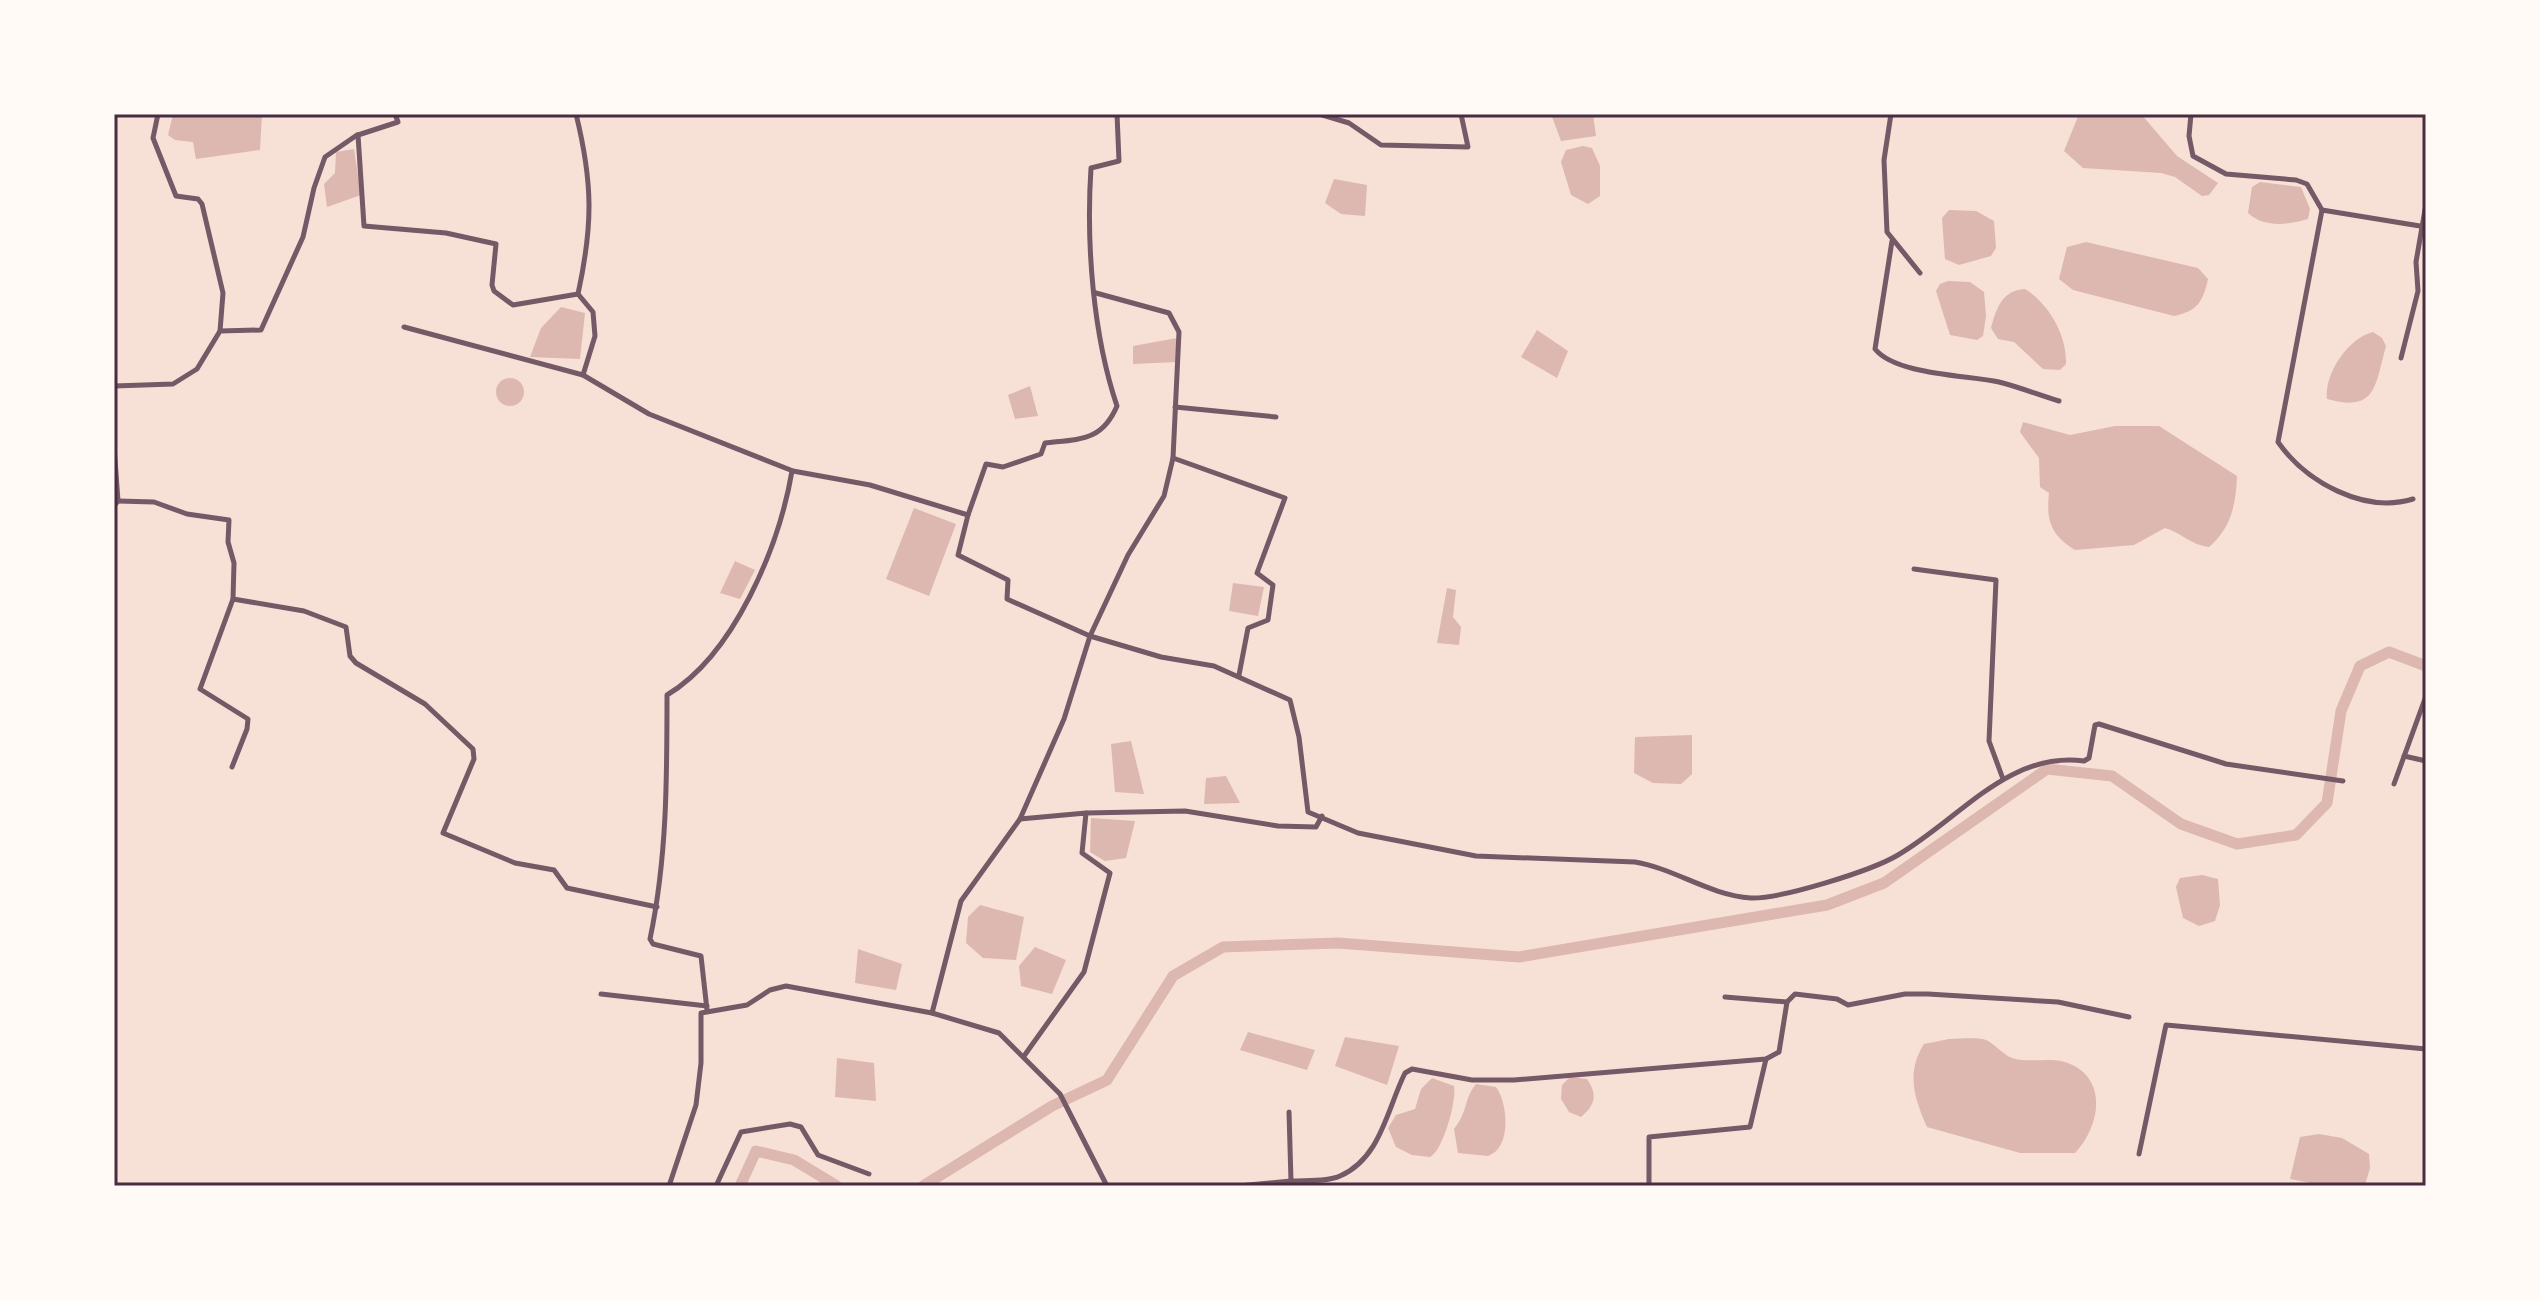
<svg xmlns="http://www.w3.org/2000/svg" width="2540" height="1300" font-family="'Archivo Narrow',sans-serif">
<rect width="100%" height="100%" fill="#f7e1d7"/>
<g fill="#dcb8b0">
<path d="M173 114H262L260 150 196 159 193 142 175 140 168 135Z"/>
<path d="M1551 114H1593L1596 136 1561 141Z"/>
<path d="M2079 114H2141L2177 156 2218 183 2209 195 2202 196 2175 177 2161 173 2083 168 2064 151Z"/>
<path d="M1583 146 1592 148 1600 166V196L1588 204 1571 195 1561 162 1566 150Z"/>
<path d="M354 149 361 195 327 207 324 184 335 173 336 152Z"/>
<path d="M1334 179 1367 185 1365 216 1341 214 1325 203Z"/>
<path d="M2260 182 2301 187 2310 209 2308 219C2288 225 2264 228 2248 213L2252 187Z"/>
<path d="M1949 210 1976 211 1994 221 1996 248 1991 256 1959 265 1945 259 1942 218Z"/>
<path d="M2086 242 2198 268 2208 279C2203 301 2198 311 2174 316L2073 290 2059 279 2067 247Z"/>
<path d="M1948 281 1970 282 1984 292 1986 316 1983 336 1977 340 1950 335 1936 291 1940 284Z"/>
<path d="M2025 289C2049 304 2067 335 2066 364L2060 370 2043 369 2014 342 1998 339 1991 328C1996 309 2002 290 2025 289Z"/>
<path d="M561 307 585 313 580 359 530 357 541 328Z"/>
<path d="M1537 330 1568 351 1557 378 1521 357Z"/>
<path d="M2373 332 2382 338 2386 346C2375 385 2377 413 2327 399 2324 374 2348 338 2373 332Z"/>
<path d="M1177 338V362L1133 364V346Z"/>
<circle cx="510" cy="392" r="14"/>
<path d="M1030 386 1038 416 1015 419 1008 395Z"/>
<path d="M2023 422 2070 435 2115 426H2159L2237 476C2236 505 2231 528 2209 547 2191 545 2182 533 2165 528L2134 545 2075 550C2051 535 2046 521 2049 493L2040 487 2039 458 2020 432Z"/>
<path d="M914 508 956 524 929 596 886 579Z"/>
<path d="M735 561 755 570 740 599 720 593Z"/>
<path d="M1233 583 1264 587 1258 616 1229 611Z"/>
<path d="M1447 588 1456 590 1453 617 1461 627 1459 645 1437 643Z"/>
<path d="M1692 735V774L1681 784 1653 783 1634 773 1635 737Z"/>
<path d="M1131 741 1144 794 1115 792 1111 744Z"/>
<path d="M1226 776 1240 803 1204 804 1206 778Z"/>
<path d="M1091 818 1135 821 1126 858 1105 861 1090 852Z"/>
<path d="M2202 875 2218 879 2220 905 2215 921 2199 926 2183 918 2176 887 2180 878Z"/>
<path d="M980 905 1024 917 1016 960 983 958 966 943 968 917Z"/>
<path d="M1035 947 1066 960 1052 994 1021 986 1019 966Z"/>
<path d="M858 949 902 964 896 990 855 983Z"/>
<path d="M1248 1032 1315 1050 1307 1070 1240 1050Z"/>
<path d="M1345 1037 1399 1046 1387 1085 1335 1066Z"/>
<path d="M1949 1039C1960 1039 1976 1037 1986 1040 1995 1044 2002 1054 2012 1058 2027 1063 2046 1058 2061 1061 2109 1073 2102 1124 2075 1153H2020L1927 1127C1914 1098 1906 1072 1924 1044Z"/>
<path d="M837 1058 874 1063 876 1101 835 1097Z"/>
<path d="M1570 1077 1587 1079C1598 1095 1595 1105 1581 1117L1569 1112 1561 1099 1562 1085Z"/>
<path d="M1432 1078 1454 1086C1457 1100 1443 1151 1430 1157L1412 1155 1396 1147 1388 1128 1396 1115 1415 1109 1421 1089Z"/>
<path d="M1476 1084 1496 1087C1508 1103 1512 1148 1488 1156L1458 1153 1454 1129C1468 1112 1464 1098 1476 1084Z"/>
<path d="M2319 1134 2342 1138 2369 1154 2370 1168 2365 1185 2316 1184 2290 1179 2300 1137Z"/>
</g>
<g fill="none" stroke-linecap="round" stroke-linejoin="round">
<g stroke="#dcb8b0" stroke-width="11">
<path d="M740 1186 756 1151 794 1160 837 1186"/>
<path d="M923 1186 1052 1106 1107 1080 1173 976 1223 947 1338 943 1519 957 1827 905 1884 883 2047 769 2112 776 2181 824 2237 844 2296 835 2327 803 2341 711 2360 666 2389 652 2426 666"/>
</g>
<g stroke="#755966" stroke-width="5">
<path d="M158 114 153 138 176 196 198 199 202 204 223 293 220 331"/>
<path d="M395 114 398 122 358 135 364 226 446 233 496 244 492 285 494 291 513 305 578 294"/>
<path d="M1268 114H1273"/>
<path d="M1319 114 1349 123 1381 145 1468 147 1461 114"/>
<path d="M1891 114 1884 160 1887 232 1920 273"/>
<path d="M2191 114 2189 136 2193 156 2226 174 2296 180 2307 184 2322 210 2420 226"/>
<path d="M2322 210 2278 442C2306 482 2364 514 2413 499"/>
<path d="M1892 241 1875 349C1896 375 1967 375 1999 382 2019 387 2039 395 2059 401"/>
<path d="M1096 293 1169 313 1179 332 1173 458 1285 498 1257 573 1273 585 1268 620 1248 628 1239 675"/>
<path d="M404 327 583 375 595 336 593 312 578 294C593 225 593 183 576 114"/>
<path d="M2401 358 2418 291 2416 262 2426 204"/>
<path d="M583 375 649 414 793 471 870 485 968 515 958 555 1008 580 1007 599 1090 636 1161 657 1214 666 1290 700 1299 737 1308 812 1358 833 1476 856 1635 862C1676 869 1709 895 1751 898 1781 899 1871 871 1898 855 1960 819 2008 751 2084 761L2089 758 2095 725 2099 724 2226 764 2343 781"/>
<path d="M114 386 173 384 197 369 220 331 261 330 303 237 314 188 325 157 357 135"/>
<path d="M1175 407 1276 417"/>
<path d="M114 446 118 501 114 506"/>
<path d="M118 501 154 502 187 514 229 520 228 542 234 563 233 599 304 611 346 627 350 656 356 663 425 704 473 749 474 759 443 833 515 863 554 870 567 888 657 907"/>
<path d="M968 515 986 464 1003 467 1041 454 1045 443C1081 439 1102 441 1117 406 1093 335 1086 243 1091 168L1119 161 1117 114"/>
<path d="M1914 569 1996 580 1989 741 2003 779"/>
<path d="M2404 756 2426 761"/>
<path d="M232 767 247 729 248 719 200 689 233 599"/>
<path d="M2394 784 2426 696"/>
<path d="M1086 813 1185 811 1278 826 1316 827 1322 816"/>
<path d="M601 994 707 1006"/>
<path d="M1725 997 1787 1002"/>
<path d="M707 1010 701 956 653 944 650 939C667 858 667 779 667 695 734 655 779 547 792 471"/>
<path d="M932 1013 961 901 1020 819"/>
<path d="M1024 1056 1084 972 1110 873 1082 853 1086 813 1020 819 1064 719 1090 636 1128 555 1164 496 1173 458"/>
<path d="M1289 1112 1291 1181C1306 1180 1327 1182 1340 1176 1381 1158 1387 1109 1405 1073L1412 1069 1472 1080H1514L1766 1059 1779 1052 1787 1002 1795 994 1837 999 1848 1005 1905 994H1928L2058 1002 2129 1017"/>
<path d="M2139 1154 2166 1025 2426 1049"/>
<path d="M669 1186 696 1105 701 1063V1013L747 1005 770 990 786 986 932 1013 999 1033 1060 1094 1107 1186"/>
<path d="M716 1186 741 1132 790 1124 801 1127 818 1155 869 1174"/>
<path d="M1238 1186 1291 1181"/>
<path d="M1649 1186V1137L1750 1127 1766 1059"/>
</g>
</g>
<rect width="2540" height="1300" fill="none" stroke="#fffaf5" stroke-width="232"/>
<rect x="116" y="116" width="2308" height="1068" fill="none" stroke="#4a2c40" stroke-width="3"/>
</svg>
